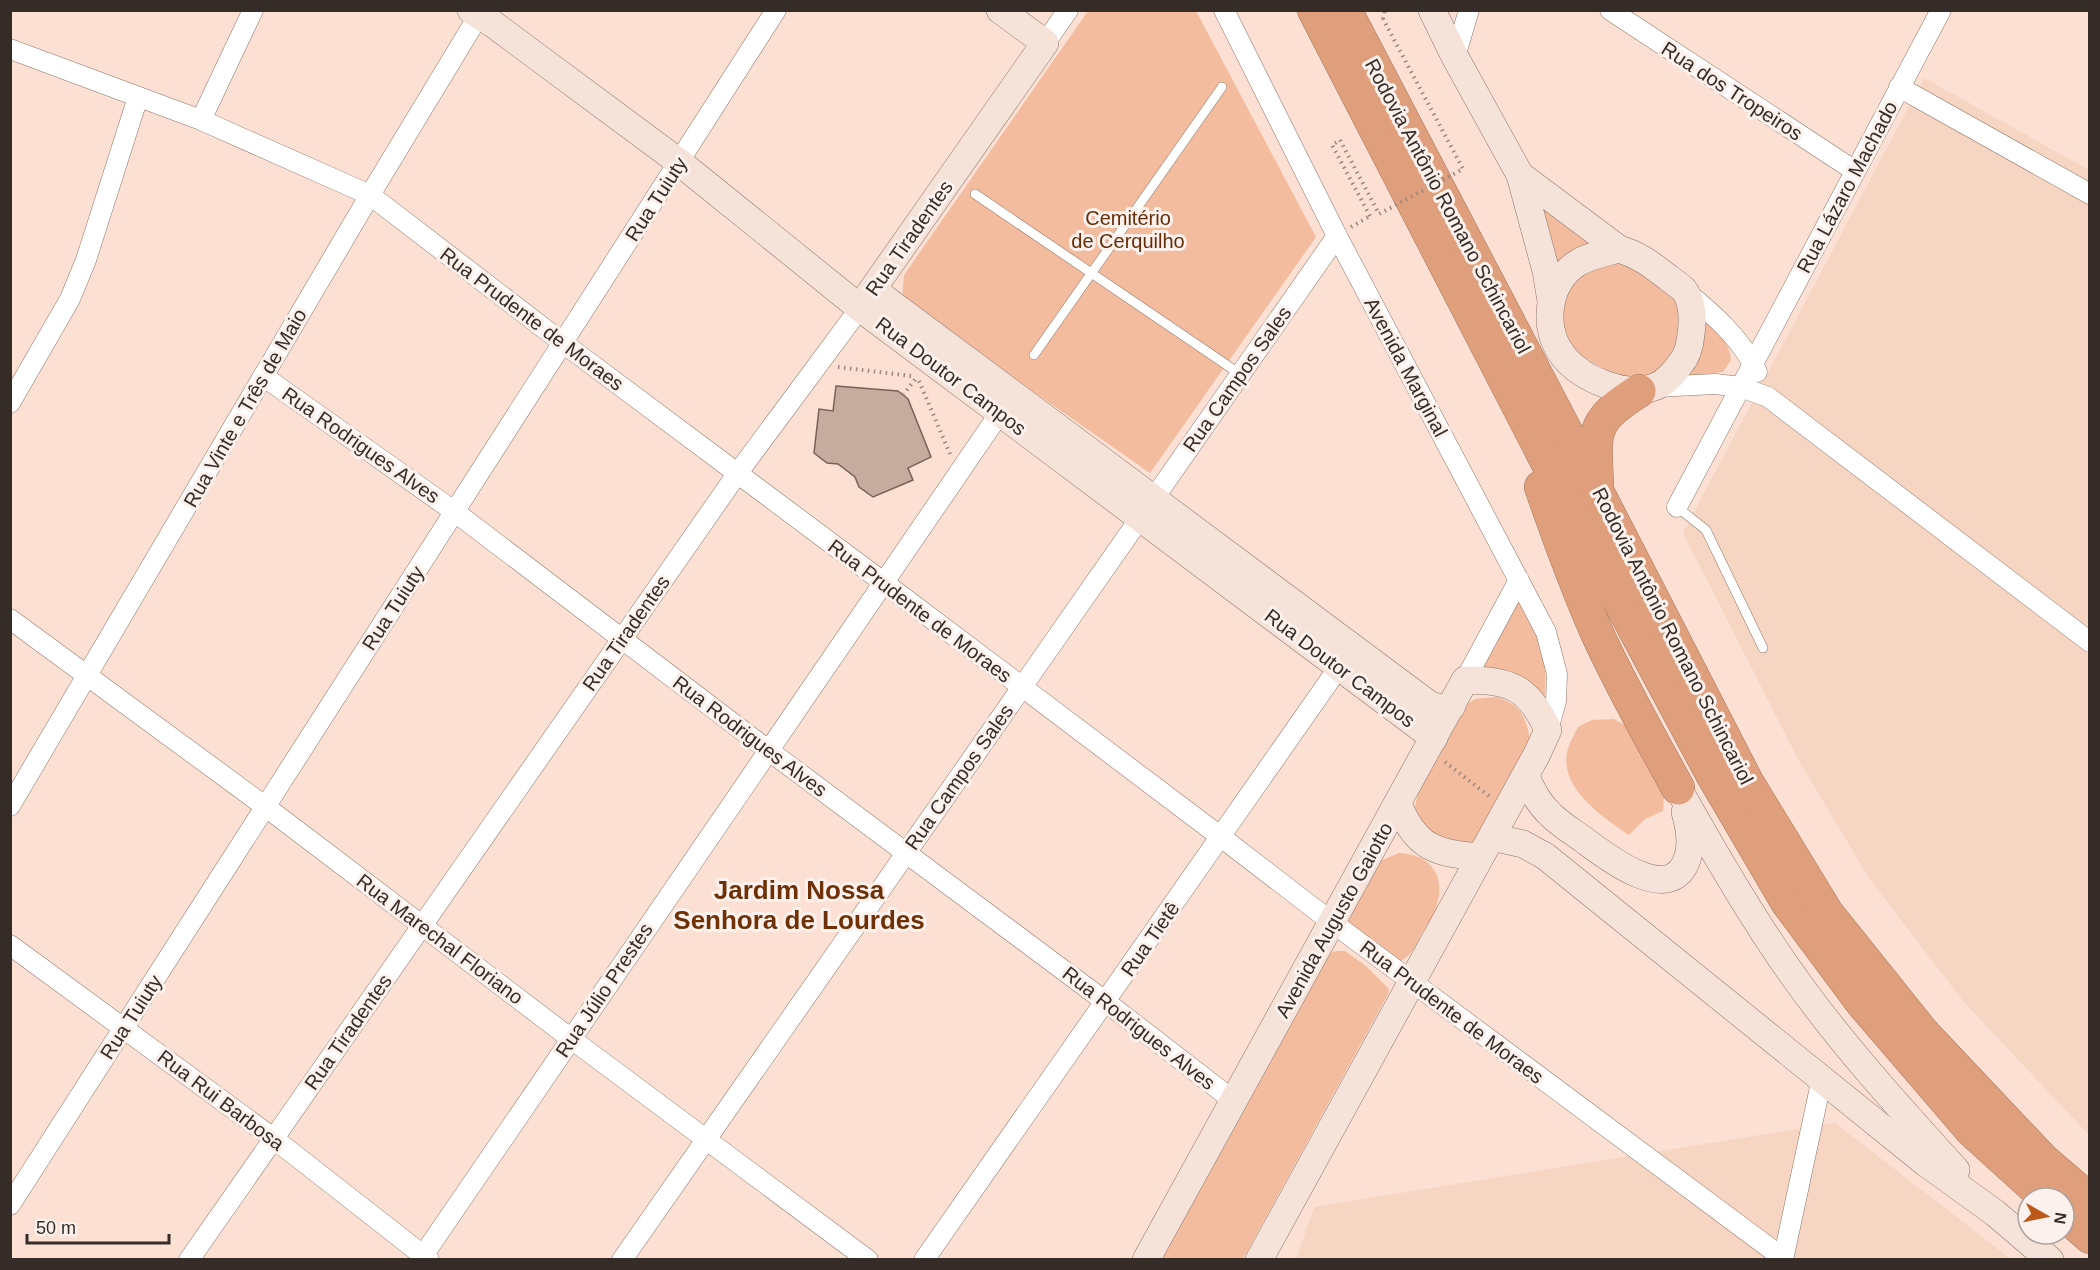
<svg xmlns="http://www.w3.org/2000/svg" width="2100" height="1270" font-family="Arial,sans-serif">
<rect width="100%" height="100%" fill="#fbe0d3"/>
<g fill="#f6d5c3">
<path d="M1924 78 2089 170V1135L1963 1001 1869 878 1798 759 1683 533Z"/>
<path d="M1835 1123 2011 1259 1296 1260 1314 1207Z"/>
</g>
<g fill="#f4bc9e">
<path d="M1088 11H1196L1316 237 1150 473 902 300 904 275Z"/>
<path d="M1548 209 1598 246 1554 271 1541 211Z"/>
<path d="M1617 256 1681 303 1682 347 1654 377 1635 379 1615 375 1578 354 1558 326 1565 286 1577 270Z"/>
<path d="M1698 313C1712 324 1730 342 1731 360L1723 372 1680 377Z"/>
<path d="M1518 602 1523 603C1540 641 1549 659 1544 702L1479 667Z"/>
<path d="M1496 697C1520 704 1525 715 1530 739L1473 844 1442 846 1413 814 1420 786 1460 708 1475 699Z"/>
<path d="M1614 719 1626 726 1664 796 1663 811 1645 819 1629 835C1604 818 1560 789 1567 753 1568 745 1574 735 1578 727L1592 720Z"/>
<path d="M1399 853C1431 854 1447 877 1436 908 1433 917 1427 925 1422 933 1416 945 1411 957 1399 962L1346 922 1380 861Z"/>
<path d="M1336 951H1345L1366 966 1389 989 1388 994 1243 1259 1158 1260 1327 954Z"/>
</g>
<path fill="#c5ac9f" stroke="#796257" stroke-width="1.5" d="M836 386 898 391 908 399 931 457 908 468 913 480 873 497 859 487 855 477 838 464 827 463 814 453 819 409 833 411Z"/>
<g fill="none" stroke-linecap="round" stroke-linejoin="round">
<defs>
<g id="lane">
<path d="M975 194 1240 374"/>
<path d="M1034 355 1222 87"/>
<path d="M1677 507 1706 530 1763 648"/>
</g>
<g id="street">
<path d="M1224 10 1337 236 1546 632 1557 674 1556 701 1548 730"/>
<path d="M1610 10 1855 171"/>
<path d="M1045 43 1068 10"/>
<path d="M10 49 201 120 370 195 563 343 883 582 1221 837 1333 923 1783 1258"/>
<path d="M1455 57 1469 10"/>
<path d="M1899 87 2090 194"/>
<path d="M201 120 253 10"/>
<path d="M1685 291C1712 313 1742 339 1757 372"/>
<path d="M263 376 455 512 768 750 1106 1002 1234 1101"/>
<path d="M1656 387 1715 384 1741 387 1768 397 2090 642"/>
<path d="M10 403 70 299 86 260 138 97"/>
<path d="M1677 507 1941 10"/>
<path d="M10 619 266 807 570 1038 868 1260"/>
<path d="M1465 680 1519 580"/>
<path d="M10 806 370 195 479 15"/>
<path d="M10 945 273 1138 429 1260"/>
<path d="M10 1205 776 10"/>
<path d="M189 1260 737 474 860 308"/>
<path d="M420 1260 1006 404"/>
<path d="M622 1260 1337 236"/>
<path d="M924 1260 1346 657"/>
<path d="M1783 1260 1822 1078"/>
</g>
<g id="secondary">
<path d="M471 10 493 24 679 162 860 308 1434 738"/>
<path d="M1432 10 1455 57 1520 175 1546 271 1551 301"/>
<path d="M1520 175 1619 249"/>
<path d="M1619 249C1640 255 1653 266 1670 279 1674 282 1680 286 1684 290 1693 301 1693 321 1691 334 1690 345 1688 355 1681 363 1675 372 1664 384 1654 387 1626 398 1582 379 1564 357 1541 329 1547 284 1576 264 1588 256 1605 253 1619 249Z"/>
<path d="M876 285 878 292 884 298 1430 705 1442 708 1452 706"/>
<path d="M865 300 1045 43 1000 10"/>
<path d="M1526 777C1533 792 1539 804 1551 815 1561 825 1573 832 1584 840 1607 857 1668 905 1686 862 1693 846 1690 829 1685 812"/>
<path d="M1678 788C1712 849 1747 910 1787 967 1837 1039 1897 1105 1956 1170"/>
<path d="M1398 804C1416 848 1435 853 1480 857"/>
<path d="M1492 837 1523 844 1545 856 1927 1164 1995 1213 2050 1260"/>
<path d="M1146 1260 1465 680C1510 680 1529 687 1548 730L1537 754 1259 1260"/>
</g>
<g id="highway">
<path d="M1314 10 1606 576 1712 774 1787 902 1863 1004 1972 1131 2046 1198"/>
<path d="M1345 10 1597 491 1747 782 1827 913 1923 1033 2043 1160 2090 1200"/>
<path d="M1597 483C1594 429 1592 421 1639 391"/>
<path d="M1541 487C1558 536 1576 585 1597 633 1621 686 1650 737 1678 788"/>
<path d="M2064 1214 2090 1237"/>
</g>
</defs>
<use href="#lane" stroke="#8d766a" stroke-width="10"/>
<use href="#street" stroke="#8d766a" stroke-width="21"/>
<use href="#secondary" stroke="#8d766a" stroke-width="28"/>
<use href="#highway" stroke="#a4775e" stroke-width="34"/>
<g stroke="#9a877e" stroke-width="4" stroke-dasharray="1.5 4.5" stroke-linecap="butt">
<path d="M1383 19 1385 10"/>
<path d="M1351 227 1370 216"/>
<path d="M838 367 911 376"/>
<path d="M919 381 950 454"/>
<path d="M903 395 917 377"/>
<path d="M1445 762 1489 796"/>
</g>
<use href="#lane" stroke="#fff" stroke-width="9"/>
<use href="#street" stroke="#fff" stroke-width="20"/>
<use href="#secondary" stroke="#f5e2d8" stroke-width="27"/>
<use href="#highway" stroke="#df9f7c" stroke-width="33"/>
<path stroke="#9a877e" stroke-width="4" stroke-dasharray="1.5 4.5" stroke-linecap="butt" d="M1370 216 1332 145 1340 140 1379 214 1463 169 1383 19"/>
</g>
<g text-anchor="middle" stroke-width="6" stroke-linejoin="round" paint-order="stroke">
<g font-size="20" fill="#362c27" stroke="#fcf1ec">
<text transform="translate(1732 91) rotate(33)" y="7">Rua dos Tropeiros</text>
<text transform="translate(1847 187) rotate(-62)" y="7">Rua Lázaro Machado</text>
<text transform="translate(656 199) rotate(-57)" y="7">Rua Tuiuty</text>
<text transform="translate(1448 206) rotate(62)" y="7">Rodovia Antônio Romano Schincariol</text>
<text transform="translate(909 238) rotate(-55)" y="7">Rua Tiradentes</text>
<text transform="translate(532 319) rotate(37)" y="7">Rua Prudente de Moraes</text>
<text transform="translate(1406 367) rotate(62)" y="7">Avenida Marginal</text>
<text transform="translate(951 376) rotate(37)" y="7">Rua Doutor Campos</text>
<text transform="translate(1237 379) rotate(-55)" y="7">Rua Campos Sales</text>
<text transform="translate(245 408) rotate(-60)" y="7">Rua Vinte e Três de Maio</text>
<text transform="translate(361 445) rotate(35)" y="7">Rua Rodrigues Alves</text>
<text transform="translate(393 608) rotate(-57)" y="7">Rua Tuiuty</text>
<text transform="translate(920 611) rotate(37)" y="7">Rua Prudente de Moraes</text>
<text transform="translate(626 633) rotate(-55)" y="7">Rua Tiradentes</text>
<text transform="translate(1673 636) rotate(63)" y="7">Rodovia Antônio Romano Schincariol</text>
<text transform="translate(1340 668) rotate(37)" y="7">Rua Doutor Campos</text>
<text transform="translate(750 736) rotate(37)" y="7">Rua Rodrigues Alves</text>
<text transform="translate(959 777) rotate(-55)" y="7">Rua Campos Sales</text>
<text transform="translate(1334 920) rotate(-61)" y="7">Avenida Augusto Gaiotto</text>
<text transform="translate(440 939) rotate(37)" y="7">Rua Marechal Floriano</text>
<text transform="translate(1150 939) rotate(-55)" y="7">Rua Tietê</text>
<text transform="translate(604 990) rotate(-56)" y="7">Rua Júlio Prestes</text>
<text transform="translate(1452 1012) rotate(37)" y="7">Rua Prudente de Moraes</text>
<text transform="translate(131 1017) rotate(-57)" y="7">Rua Tuiuty</text>
<text transform="translate(1139 1028) rotate(38)" y="7">Rua Rodrigues Alves</text>
<text transform="translate(348 1032) rotate(-55)" y="7">Rua Tiradentes</text>
<text transform="translate(221 1100) rotate(37)" y="7">Rua Rui Barbosa</text>
</g>
<g font-size="20" fill="#652d08" stroke="#fcf1ec">
<text x="1128" y="225">Cemitério<tspan x="1128" dy="23">de Cerquilho</tspan></text>
</g>
<g font-size="26" font-weight="bold" fill="#6e3107" stroke="#fcf1ec">
<text x="799" y="899">Jardim Nossa<tspan x="799" dy="30">Senhora de Lourdes</tspan></text>
</g>
</g>
<rect width="2100" height="1270" fill="none" stroke="#362c27" stroke-width="24"/>
<g transform="translate(2046 1216) rotate(99)"><circle r="28" fill="#fcf1ec" stroke="#ada29d" stroke-width="1.5"/>
<path d="M0-4.5L10 22L0 15L-10 22Z" fill="#ba5918"/>
<text y="-9" font-size="16" font-weight="bold" text-anchor="middle" fill="#362c27">N</text>
</g>
<path d="M27 1234v9h142v-9" fill="none" stroke="#362c27" stroke-width="3"/>
<text x="36" y="1234" font-size="18" fill="#362c27" stroke="#fcf1ec" stroke-width="4.5" paint-order="stroke">50 m</text>
</svg>
